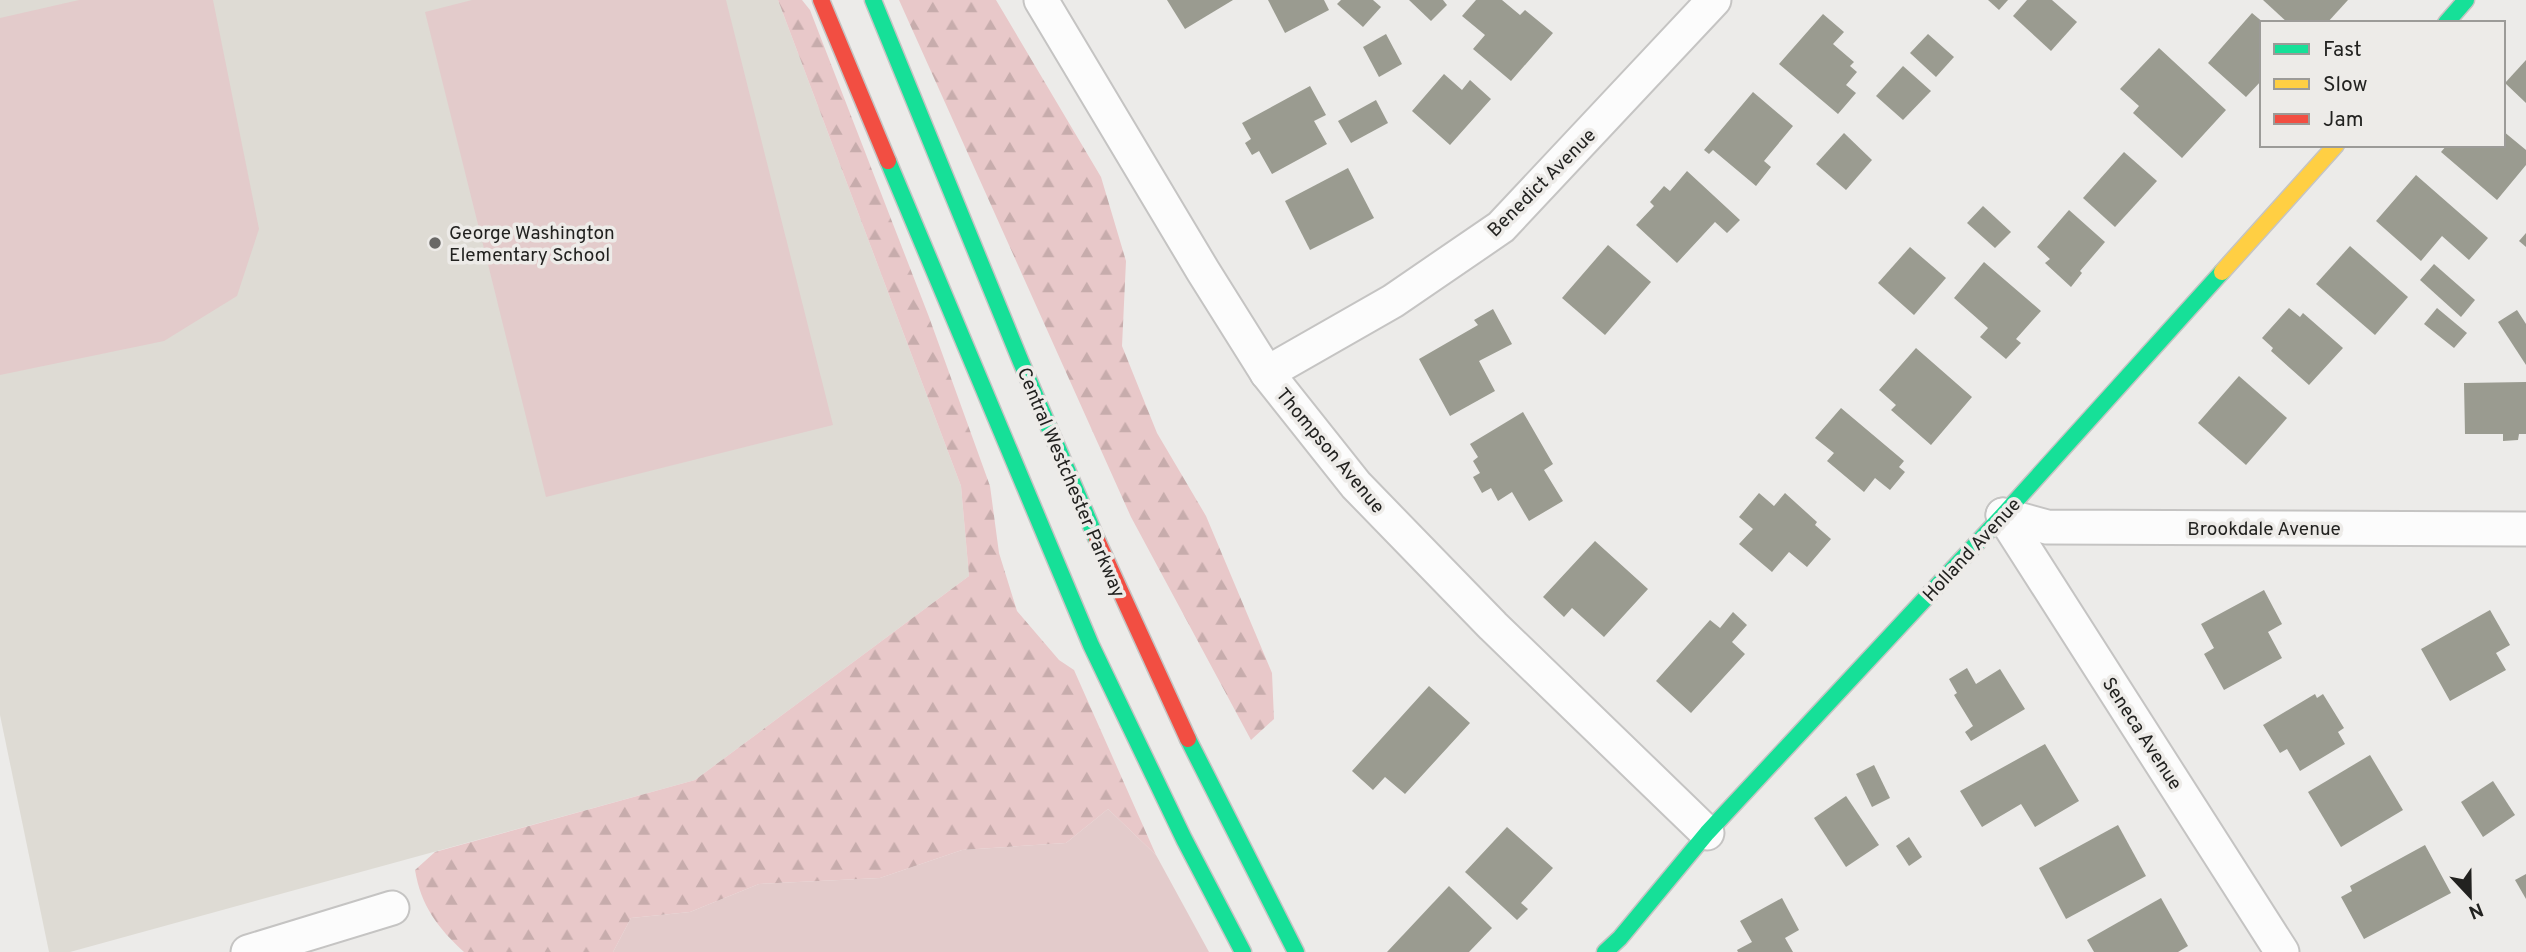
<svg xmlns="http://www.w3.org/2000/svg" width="2526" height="952" font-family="Overpass,sans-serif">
<defs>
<pattern id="forest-firs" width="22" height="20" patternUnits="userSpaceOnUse" patternTransform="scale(1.75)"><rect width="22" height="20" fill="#e8c8c9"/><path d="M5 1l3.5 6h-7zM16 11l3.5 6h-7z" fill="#c7acac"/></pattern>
</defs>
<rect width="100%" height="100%" fill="#ecebe9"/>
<path fill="#dedbd4" d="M0 0H778L961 486 969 576 695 780 70 952H49L0 715Z"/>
<g fill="#e3cbcb">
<path d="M79 0H213L259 229 237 296 164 341 0 375V18Z"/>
<path d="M472 0H726L833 425 546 497 425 12Z"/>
<path d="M1108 809 1156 855 1209 952H613L631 918 690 912 759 884 880 878 962 850 1066 843Z"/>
</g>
<g fill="url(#forest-firs)">
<path d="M778 0H802L810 10 929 317 990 486 999 553 1017 611 1059 660 1074 670 1156 855 1108 809 1066 843 962 850 880 878 759 884 690 912 631 918 613 952H464C438 928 421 906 415 870L435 852 695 780 969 576 961 486Z"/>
<path d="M899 0H996L1101 177 1126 261 1122 346 1157 433 1206 516 1272 673 1274 719 1251 740 1131 517Z"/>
</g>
<g fill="#9a9b90">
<path d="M1167 0H1233L1185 29Z"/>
<path d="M1268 0H1324L1329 10 1285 33Z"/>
<path d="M1341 0H1373L1381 7 1363 27 1337 4Z"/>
<path d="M1409 0H1443L1447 5 1431 21Z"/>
<path d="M1476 0H1502L1520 15 1525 10 1553 33 1511 81 1473 49 1485 35 1462 16Z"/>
<path d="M1988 0H2008L1999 10Z"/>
<path d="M2027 0H2052L2077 22 2051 51 2013 16Z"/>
<path d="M2263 0H2348L2327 23H2288Z"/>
<path d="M2252 13 2264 23H2262V80L2246 97 2208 63Z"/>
<path d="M1823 14 1844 32 1833 44 1854 62 1850 66 1857 72 1846 85 1856 93 1838 114 1779 64Z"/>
<path d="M1386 34 1402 64 1379 77 1363 47Z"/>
<path d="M1928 34 1954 57 1936 77 1910 53Z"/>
<path d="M2159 48 2226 110 2182 158 2133 113 2139 106 2120 89Z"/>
<path d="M2526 60V103L2505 83Z"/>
<path d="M1903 66 1931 91 1903 120 1876 96Z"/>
<path d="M1444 74 1462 90 1470 80 1491 99 1450 145 1412 111Z"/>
<path d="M1310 86 1326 115 1314 121 1327 144 1272 174 1259 151 1252 155 1245 143 1251 139 1242 123Z"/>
<path d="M1753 92 1793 126 1764 161 1771 167 1756 186 1713 150 1709 154 1704 150Z"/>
<path d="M1376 100 1388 123 1351 143 1338 121Z"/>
<path d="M2503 131 2526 150V165L2497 200 2441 152 2447 145H2503Z"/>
<path d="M1844 133 1872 160 1846 190 1816 164Z"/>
<path d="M2124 152 2157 181 2115 227 2083 198Z"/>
<path d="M1348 168 1374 218 1310 250 1285 201Z"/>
<path d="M1687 171 1740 220 1727 233 1715 222 1677 263 1636 225 1654 206 1650 202 1664 186 1670 191Z"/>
<path d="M2416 175 2488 238 2469 260 2442 236 2421 261 2376 221Z"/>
<path d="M1983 206 2011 232 1995 248 1967 223Z"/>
<path d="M2069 210 2105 242 2080 271 2082 273 2071 287 2045 263 2050 259 2037 247Z"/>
<path d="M2526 233V247L2519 241Z"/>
<path d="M1608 245 1651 282 1605 335 1562 298Z"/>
<path d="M2350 246 2408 297 2375 335 2316 284Z"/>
<path d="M1910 247 1946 278 1914 315 1878 283Z"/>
<path d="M1984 262 2041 311 2016 339 2021 343 2006 359 1980 337 1988 328 1954 298Z"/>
<path d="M2434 264 2475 300 2461 317 2420 280Z"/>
<path d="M2289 308 2300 317 2303 313 2343 348 2309 385 2271 351 2273 348 2262 338Z"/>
<path d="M2437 308 2467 333 2454 348 2424 324Z"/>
<path d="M1493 309 1512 344 1479 361 1495 391 1450 416 1419 359 1478 325 1474 320Z"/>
<path d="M2517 310 2526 324V365L2498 322Z"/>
<path d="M1916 348 1972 397 1931 445 1891 410 1896 405 1879 390Z"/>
<path d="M2239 376 2287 418 2246 465 2198 423Z"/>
<path d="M2526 382V434H2519L2518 440 2503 441V434H2465L2464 383Z"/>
<path d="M1841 408 1904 461 1899 467 1905 472 1890 490 1875 478 1864 492 1827 461 1834 453 1815 438Z"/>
<path d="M1523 412 1553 464 1544 470 1563 501 1529 521 1512 492 1498 501 1491 488 1482 493 1473 477 1480 473 1473 461 1478 457 1470 444Z"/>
<path d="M1759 493 1774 506 1785 493 1817 522 1815 525 1831 539 1807 567 1789 552 1772 572 1739 544 1753 529 1739 517Z"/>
<path d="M1595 541 1648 589 1604 637 1572 608 1564 617 1543 597Z"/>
<path d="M2264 590 2282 624 2268 632 2282 658 2224 690 2204 654 2214 648 2201 624Z"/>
<path d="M2490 610 2510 645 2496 653 2506 670 2450 701 2421 649Z"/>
<path d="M1733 612 1747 625 1732 642 1745 654 1691 713 1656 681 1710 620 1720 628Z"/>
<path d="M1967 668 1976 684 2000 669 2025 709 1971 741 1965 732 1973 726 1954 695 1957 693 1949 679Z"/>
<path d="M1429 686 1470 723 1405 794 1385 777 1373 790 1352 771Z"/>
<path d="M2315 694 2317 698 2323 694 2344 728 2338 732 2345 744 2300 771 2287 749 2280 753 2263 725Z"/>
<path d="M2045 744 2079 801 2035 827 2021 804 1982 827 1960 791Z"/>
<path d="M2370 755 2403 810 2341 847 2308 792Z"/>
<path d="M1874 765 1890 798 1872 807 1856 774Z"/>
<path d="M2493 781 2515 815 2483 837 2461 802Z"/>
<path d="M1846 796 1879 845 1846 867 1814 818Z"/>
<path d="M2118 825 2146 876 2066 919 2039 868Z"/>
<path d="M1507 827 1553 868 1521 903 1528 909 1517 920 1465 872Z"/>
<path d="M1909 837 1922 857 1909 866 1896 846Z"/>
<path d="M2425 845 2451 893 2364 939 2341 897 2352 891 2350 886Z"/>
<path d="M2526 874V899L2515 880Z"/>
<path d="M1449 886 1492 928 1469 952H1387Z"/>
<path d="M1782 898 1799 930 1785 938 1793 952H1738L1737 950 1752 942 1740 921Z"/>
<path d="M2161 898 2188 946 2178 952H2094L2087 940Z"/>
</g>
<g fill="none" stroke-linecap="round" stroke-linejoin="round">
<defs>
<g id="street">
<path d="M1041 0 1203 271 1267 373 1356 485 1493 626 1707 833"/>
<path d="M1267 373 1393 301 1501 227 1714 0"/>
<path d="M2003 515 2047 527 2526 529"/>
<path d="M2003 515 2282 952"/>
<path d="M248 952 392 908"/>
</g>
<g id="fast">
<path d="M873 0 1021 362 1097 540"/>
<path d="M2446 23 2466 0"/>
<path d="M888 161 1091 645 1184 839 1243 952"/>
<path d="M1188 739 1296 952"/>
<path d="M1605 952 1620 938 1707 833 2003 515 2222 272"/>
</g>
<path id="slow" d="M2222 272 2336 145"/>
<g id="jam">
<path d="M821 0 888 161"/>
<path d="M1097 540 1188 739"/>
</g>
</defs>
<use href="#street" stroke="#c5c4c3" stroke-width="37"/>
<use href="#fast" stroke="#c5c4c3" stroke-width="19"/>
<use href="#slow" stroke="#c5c4c3" stroke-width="19"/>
<use href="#jam" stroke="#c5c4c3" stroke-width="19"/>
<use href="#street" stroke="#fcfcfc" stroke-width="33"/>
<use href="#fast" stroke="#16e098" stroke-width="16"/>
<use href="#slow" stroke="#ffcf43" stroke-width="16"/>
<use href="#jam" stroke="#f24e42" stroke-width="16"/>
</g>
<circle fill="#696866" stroke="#edebe8" stroke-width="2.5" cx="435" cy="243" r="7"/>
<g text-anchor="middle" stroke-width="7" stroke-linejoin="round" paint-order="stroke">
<g font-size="19" fill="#222220" stroke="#edebe8">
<text transform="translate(1541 182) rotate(-45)" y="7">Benedict Avenue</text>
<text transform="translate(1331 450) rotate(50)" y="7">Thompson Avenue</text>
<text transform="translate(1072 482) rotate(67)" y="7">Central Westchester Parkway</text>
<text x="2264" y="535">Brookdale Avenue</text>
<text transform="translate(1971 549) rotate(-47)" y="7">Holland Avenue</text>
<text transform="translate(2143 733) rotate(57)" y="7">Seneca Avenue</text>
</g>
<g font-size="19" fill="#222220" stroke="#edebe8" text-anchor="start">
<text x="449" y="239">George Washington<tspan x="449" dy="22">Elementary School</tspan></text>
</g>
</g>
<rect x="2260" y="21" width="245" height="126" fill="#edebe8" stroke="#9c9b98" stroke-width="2"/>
<rect x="2274" y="44" width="35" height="10" fill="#16e098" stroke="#9c9b98" stroke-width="2"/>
<text x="2323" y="56" font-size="21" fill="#222220">Fast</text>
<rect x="2274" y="79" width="35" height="10" fill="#ffcf43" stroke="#9c9b98" stroke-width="2"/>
<text x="2323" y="91" font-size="21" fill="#222220">Slow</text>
<rect x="2274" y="114" width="35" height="10" fill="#f24e42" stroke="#9c9b98" stroke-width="2"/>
<text x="2323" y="126" font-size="21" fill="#222220">Jam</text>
<g transform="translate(2470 896) rotate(158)" stroke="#edebe8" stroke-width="5" paint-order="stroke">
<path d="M0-5L12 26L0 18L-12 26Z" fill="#222220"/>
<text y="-10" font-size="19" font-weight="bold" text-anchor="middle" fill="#222220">N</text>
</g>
</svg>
